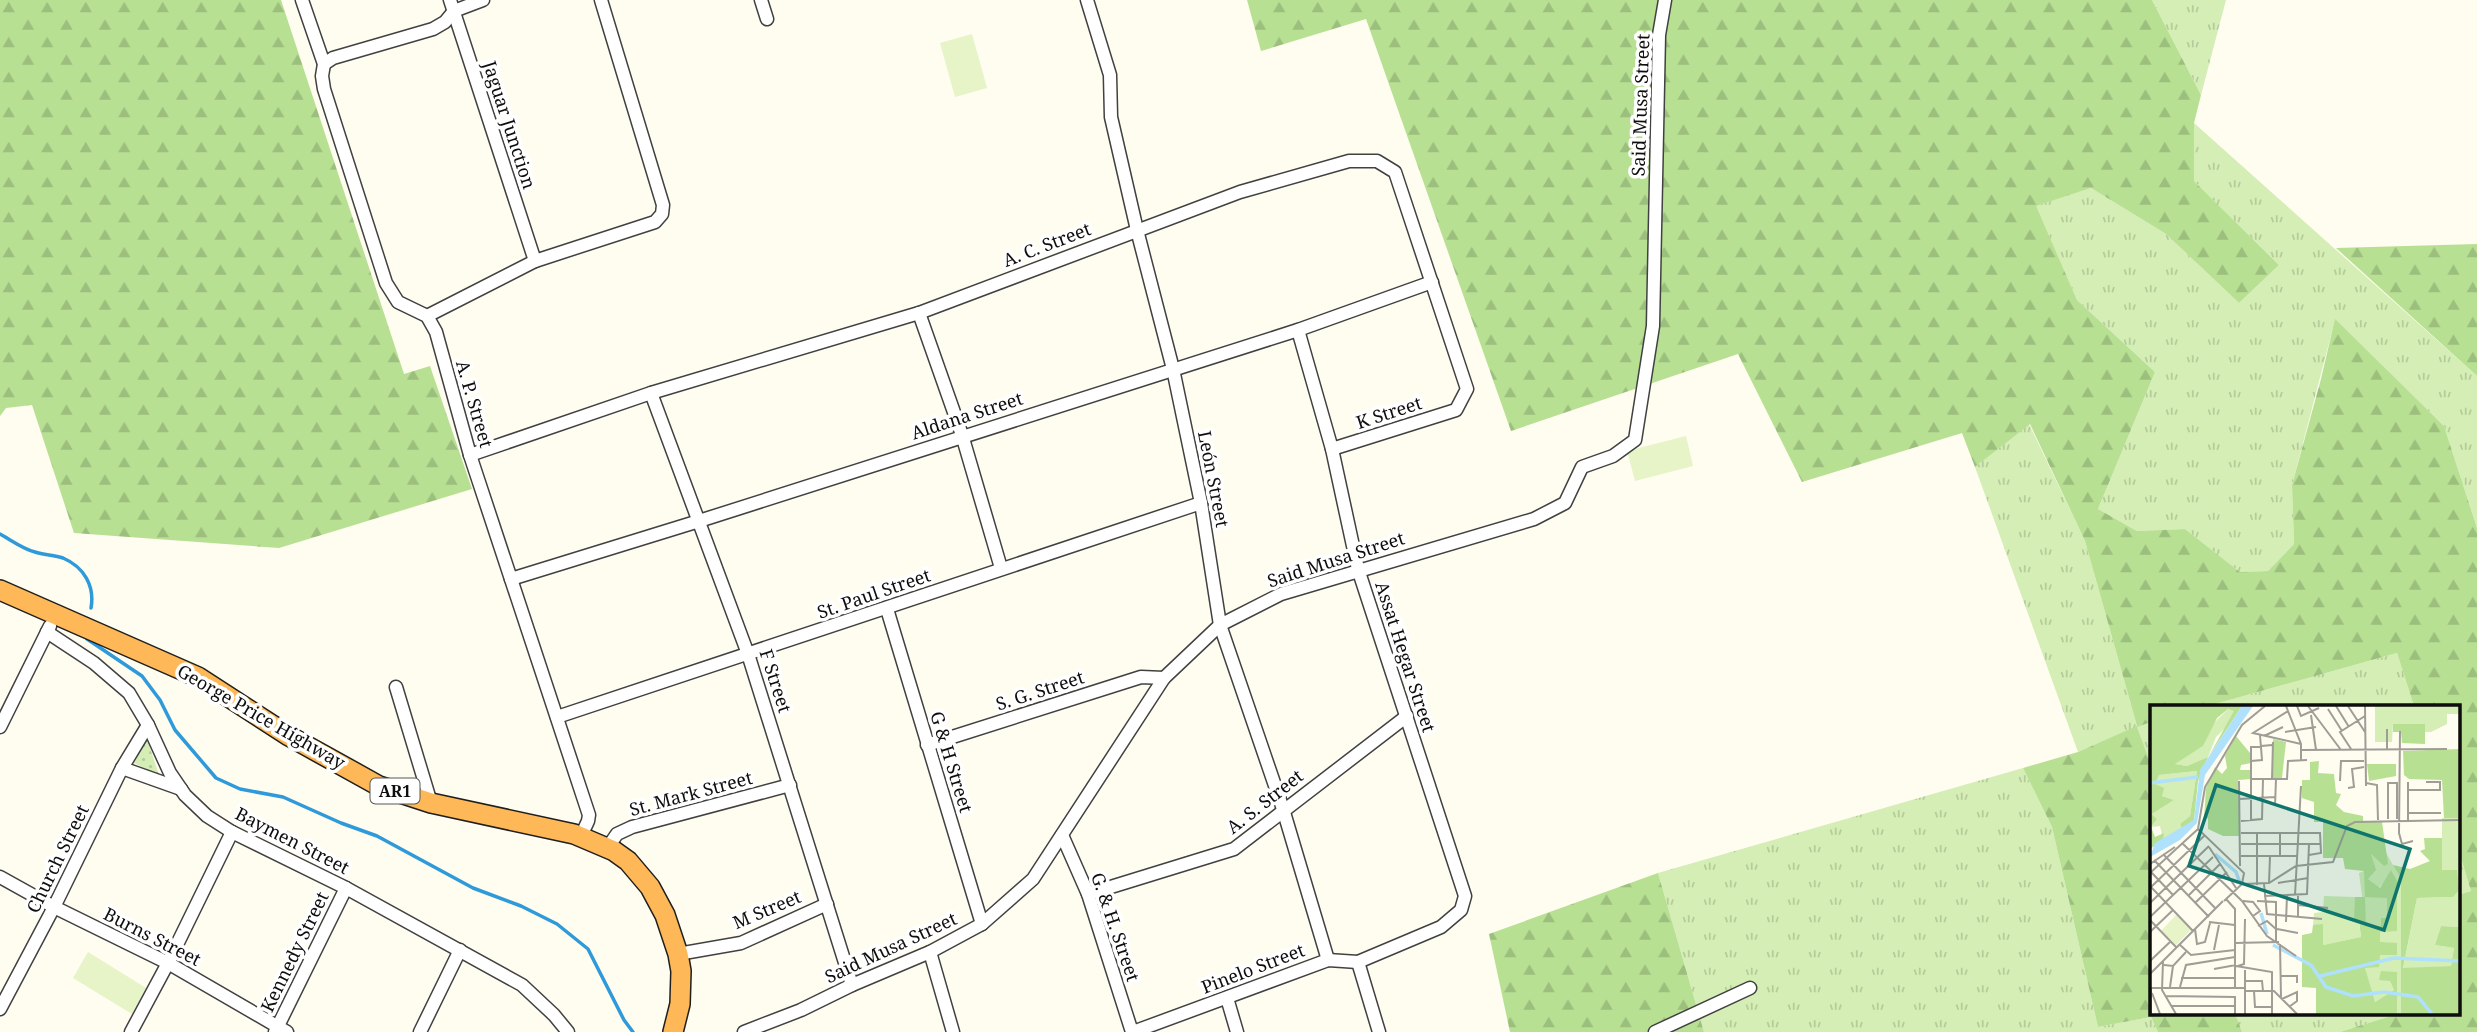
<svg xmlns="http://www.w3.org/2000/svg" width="2477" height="1032" font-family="'Noto Serif',serif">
<defs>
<pattern id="grass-tufts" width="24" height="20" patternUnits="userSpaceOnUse" patternTransform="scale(1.75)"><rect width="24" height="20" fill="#d4eeb5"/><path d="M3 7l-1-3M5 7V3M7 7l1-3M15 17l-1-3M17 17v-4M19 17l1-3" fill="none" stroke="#b5cb9a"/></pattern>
<pattern id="forest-firs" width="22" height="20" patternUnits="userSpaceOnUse" patternTransform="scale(1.75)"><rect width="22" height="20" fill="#b7e093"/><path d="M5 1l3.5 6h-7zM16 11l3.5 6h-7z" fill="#9cbf7e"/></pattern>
<pattern id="park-dots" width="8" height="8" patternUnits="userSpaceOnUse" patternTransform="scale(1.75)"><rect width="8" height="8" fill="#d4eeb5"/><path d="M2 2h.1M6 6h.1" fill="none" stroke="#b5cb9a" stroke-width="1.8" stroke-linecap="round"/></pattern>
</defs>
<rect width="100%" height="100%" fill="#fffcf0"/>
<g fill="url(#grass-tufts)">
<path d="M2152 0H2226L2201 95Z"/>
<path d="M2194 123 2477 376V528L2444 426 2335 320 2292 485 2294 544 2268 571 2240 572 2185 529 2137 531 2098 509 2155 372 2077 300 2035 206 2091 188 2166 234 2239 303 2279 265 2194 181Z"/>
<path d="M2029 424 2085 541 2137 726 2151 722V768L2137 727 2078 752 1975 467Z"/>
<path d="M2397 653 2414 706H2208Z"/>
<path d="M2023 768 2052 827 2098 1027 2151 1017 2158 1032H1704L1658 873Z"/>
<path d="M2458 848 2471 891 2458 895Z"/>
<path d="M2235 1013H2400L2340 1032H2242Z"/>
</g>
<g fill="url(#forest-firs)">
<path d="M0 0H281L404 374 430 366 472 489 279 548 74 533 32 405 6 408 0 416Z"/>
<path d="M1247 0H2152L2201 95 2194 123V181L2279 265 2239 303 2166 234 2091 188 2036 206 2077 300 2155 372 2098 509 2137 531 2185 529 2240 572 2268 571 2294 544 2292 485 2321 379 2335 319 2444 426 2477 528V1032H2340L2400 1013H2458V895L2471 891 2458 848V706H2414L2397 653 2208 706H2152L2151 722 2137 727 2152 768V1013H2235L2242 1032H2158L2151 1017 2098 1027 2052 827 2023 768 2078 752 2137 726 2085 541 2030 424 1975 467 1962 433 1802 482 1738 354 1511 431 1366 19 1261 51Z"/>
<path d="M2477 244V376L2336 248Z"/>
<path d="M1658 873 1704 1032H1510L1489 934Z"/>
</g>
<path fill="url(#park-dots)" d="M147 739 159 775 134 763Z"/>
<g fill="#e6f4c8">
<path d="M972 34 987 88 955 97 940 43Z"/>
<path d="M1686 436 1693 466 1635 481 1627 451Z"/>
<path d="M88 952 146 988 132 1014 73 978Z"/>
</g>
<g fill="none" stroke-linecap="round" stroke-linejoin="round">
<g stroke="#2f9ada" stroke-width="3.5">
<path d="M0 534C11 540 23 549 35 552 44 555 54 555 63 558 84 567 95 586 91 608"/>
<path d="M87 639 142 676 160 700 175 730 216 778 240 789 283 797 341 823 377 836 473 888 521 906 557 924 588 949 624 1020 633 1032"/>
</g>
<defs>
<g id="minor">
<path d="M302 0 324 64 322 76 324 89 386 283 398 302 427 316 436 332 470 455 589 815 588 821 581 836"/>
<path d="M450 0 535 261"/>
<path d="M761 0 767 19"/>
<path d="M1087 0 1110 75 1111 117 1137 230 1173 369 1201 503 1220 625 1283 809 1328 960"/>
<path d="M324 64 333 58 433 29 445 22 454 11 483 0"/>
<path d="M919 313 962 435 1001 568"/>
<path d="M427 316 535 261 655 222 662 214 663 205 601 0"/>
<path d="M651 393 748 654 852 985"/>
<path d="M470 455 651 393 919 313 1240 192 1349 161H1377L1395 172 1467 389 1456 410 1332 449"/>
<path d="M511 579 699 521 1298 330 1432 282"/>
<path d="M887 609 982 924"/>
<path d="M47 632 94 663 129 693 148 725 170 773 185 795 207 816 232 832 346 888 522 985 554 1015 568 1032"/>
<path d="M396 687 431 803"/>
<path d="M557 717 1201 503"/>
<path d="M0 727 50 626"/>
<path d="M927 745 1141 677 1164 678"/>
<path d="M122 768 181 789"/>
<path d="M1062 835 1088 894 1132 1032"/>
<path d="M608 847 617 834 632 827 790 785"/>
<path d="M0 877 54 907 168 963 287 1032"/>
<path d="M1088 894 1234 849 1407 716"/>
<path d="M930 952 953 1032"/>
<path d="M678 954 741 943 827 904"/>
<path d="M1358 962 1379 1032"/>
<path d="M1227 998 1237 1032"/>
<path d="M0 1009 54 907 122 768 148 725"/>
<path d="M131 1032 168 963 232 832"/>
<path d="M275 1032 346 888"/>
<path d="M420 1032 460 950"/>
<path d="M744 1032 801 1010 852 985 930 952 982 924 1033 879 1164 678 1220 625 1281 594 1534 519 1565 503 1582 467 1613 456 1635 440 1653 326 1659 35 1665 0"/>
<path d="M1133 1032 1328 960 1358 962 1441 927 1461 910 1465 896 1358 569 1332 449 1298 330"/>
<path d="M1655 1032 1750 988"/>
</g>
<path id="trunk" d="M0 590 198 677 289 736 379 786 431 803 574 834 614 851 628 861 650 887 665 915 678 954 681 971 680 1004 673 1032"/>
</defs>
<use href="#minor" stroke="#414141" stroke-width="15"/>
<use href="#trunk" stroke="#1f1f1f" stroke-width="22"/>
<use href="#minor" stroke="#fff" stroke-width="12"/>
<use href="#trunk" stroke="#ffb857" stroke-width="19"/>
</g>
<g text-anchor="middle" stroke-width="7" stroke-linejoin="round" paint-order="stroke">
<rect fill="#fff" stroke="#565656" stroke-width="2" x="370.5" y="778.5" width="49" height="25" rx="5"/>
<g font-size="16" font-weight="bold" fill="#0e0e0e">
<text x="395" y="797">AR1</text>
</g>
<g font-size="18" fill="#0e0e0e" stroke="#fff">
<text transform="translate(1641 105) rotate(-88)" y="6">Said Musa Street</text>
<text transform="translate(509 125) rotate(72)" y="6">Jaguar Junction</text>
<text transform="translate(1047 245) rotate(-21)" y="6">A. C. Street</text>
<text transform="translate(474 404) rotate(74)" y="6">A. P. Street</text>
<text transform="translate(1389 413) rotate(-18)" y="6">K Street</text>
<text transform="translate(967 416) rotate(-18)" y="6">Aldana Street</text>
<text transform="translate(1213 479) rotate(79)" y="6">León Street</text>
<text transform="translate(1336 560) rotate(-18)" y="6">Said Musa Street</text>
<text transform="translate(874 594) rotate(-19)" y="6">St. Paul Street</text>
<text transform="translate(1405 657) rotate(72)" y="6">Assat Hegar Street</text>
<text transform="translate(775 681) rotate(72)" y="6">F Street</text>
<text transform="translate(1040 691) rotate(-18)" y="6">S. G. Street</text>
<text transform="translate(261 717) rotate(30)" y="6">George Price Highway</text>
<text transform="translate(951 762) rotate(73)" y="6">G &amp; H Street</text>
<text transform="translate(691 794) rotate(-15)" y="6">St. Mark Street</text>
<text transform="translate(1265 802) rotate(-38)" y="6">A. S. Street</text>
<text transform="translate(292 841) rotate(27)" y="6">Baymen Street</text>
<text transform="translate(58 859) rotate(-64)" y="6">Church Street</text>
<text transform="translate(767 910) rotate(-23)" y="6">M Street</text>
<text transform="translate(1115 927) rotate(71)" y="6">G. &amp; H. Street</text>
<text transform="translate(152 937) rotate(27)" y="6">Burns Street</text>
<text transform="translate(891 948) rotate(-25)" y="6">Said Musa Street</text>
<text transform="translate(295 952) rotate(-64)" y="6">Kennedy Street</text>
<text transform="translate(1253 969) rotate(-21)" y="6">Pinelo Street</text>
</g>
</g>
<g transform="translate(2150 705)">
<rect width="310" height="310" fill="#fffcf0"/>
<path d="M225 1H310V9H297V19L281 27H275V19H243L242 37H225ZM78 4 85 6 80 18 66 32 58 52 37 61 24 59 53 41 59 23ZM47 66 40 111 30 119 32 124 13 135 10 121 1 122 7 114 2 109 24 95 12 91 5 79 9 70ZM292 113H310V177L292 165ZM235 146 251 174V309H247V267L240 276 244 285 225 297 216 278 215 262H229V250L247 249 230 237V226H246L234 177 229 183 218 174 220 149 230 154ZM214 166 216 176 237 193V214L231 221H216L209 168ZM310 177V222L291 221 285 240 304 243 301 261 253 264 267 193 303 192ZM174 191 205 192 211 232 173 240V220H163L164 208 173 207Z" fill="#d4eeb5"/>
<path d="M0 1H92L59 51 84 6 78 4 67 13 53 41 25 59 37 61 58 52 48 76 44 115 32 124 30 119 40 111 47 66 9 70 5 79 14 83 12 91 24 95 2 109 7 114 1 122 5 132 14 128 13 135 0 144ZM243 19H275V39L252 38 251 27H243ZM86 31 100 48 101 58 91 60 90 65H101V74L88 75 90 131H73L58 124V113L54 114 56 83 65 62 72 69 77 63 75 51ZM123 34 136 37 132 73H122ZM310 44V113H294L292 75 259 74 254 70 253 46ZM169 56 168 68 184 69 186 88 191 89 186 100 194 107 213 111V117H232L238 159 234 161 221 149 226 165 218 174 230 183 241 165 247 176V226L230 227V237L247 238V250H230L229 262 215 263 225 297 244 285 240 276 229 275 231 266 247 267V309H166V283L152 282V230L162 228 163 220 173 219V240L211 232 209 216 204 215 205 192H215L214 166 195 164 193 153H173V117H164V97L152 93V75H160V57ZM215 192 237 193V213H231V221H216ZM217 59H246V71L219 76ZM274 133H292V165H307L309 185 303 192 267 193 253 263 301 261 304 243 285 240 291 221 310 222V309H251V174L243 160 260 164 280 156 270 146 275 144Z" fill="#b7e093" fill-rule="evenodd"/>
<path d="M26 210 41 225 26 240 11 226Z" fill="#e6f4c8"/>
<path d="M92 1H103L55 70 47 118 30 135 0 152 5 138 44 115 50 65Z" fill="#afe1fc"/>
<path fill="none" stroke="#afe1fc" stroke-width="3.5" d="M0 78 48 72M65 149 86 167 90 178M111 208 117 229M123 240 161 260 176 282 203 291 234 287 268 292 282 309M170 271 244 253 310 256"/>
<path fill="none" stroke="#9f9d96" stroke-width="2" d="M136 1 151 39V55M147 1 151 11 169 3M158 1 191 45M186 1 199 22M198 1 215 27M215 1 216 81M178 4 192 26M138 6 103 28 151 39M161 10 166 45M237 24V45M250 26 249 128 252 139 263 136M135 27 166 22M114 31 133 22M201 44 190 27 215 11M152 45 297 44M101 56 112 55 110 30M101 74H137L138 56 157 55M122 74 123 37M89 76 90 161M190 76 191 56H214M247 77V114M216 78 227 80 228 115M198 83 204 82 202 64 214 62M258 85H290V77H276M89 94 125 92M125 101 126 74M257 108H291M238 114V78H247M101 115V42L122 40M258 115V77M91 116 112 114 113 74M91 128H170L171 148 159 150M107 128V180M32 138 92 196 117 231 146 251M91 139H171M59 142 86 183M13 149 66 204M91 151H147M130 151V128M4 155 59 212M0 159 25 142M1 167 23 190M0 168 48 124M119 178 120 151M128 178 158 173M92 179 119 178 146 161 183 157 197 121 205 117 310 115M114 179 117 209 172 214M1 182 43 226M0 183 54 131M145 190 151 81M38 191 70 159M114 191 157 189 159 139M76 194 85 204V282M74 196 92 179 94 168 48 124 55 82 92 20 115 1M93 196 103 197 110 206 103 211M107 196 126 197V236M0 198 59 141M45 198 77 167M148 200 178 203M0 212 63 152M148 213V191M0 215 26 242M59 217 85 220M136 217 137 190M108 221 117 216 127 225M45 224 47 239 55 237 60 218M127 224 148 228M0 227 23 205M85 238 129 237M29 239 41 250 85 245M130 239 131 292M64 245 69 220M0 256 21 236M13 257 12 285 26 309M14 260 23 261 36 247M86 261 122 267V309M88 261 94 259 95 214M64 264 86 260M0 269 73 196M131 271H147V278M31 273H85M95 276H112L113 286M20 282 23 261M30 282 36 260 85 252M95 286H124L147 309M104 286 105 302H122M2 288 10 309M15 291 85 292V309M132 294 147 287V296L139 302M21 301H85M1 309V283H95M95 309V265"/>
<path fill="#0f766e" fill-opacity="0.15" stroke="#0f766e" stroke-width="3.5" d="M66 80 260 144 234 225 39 161Z"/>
<rect width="310" height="310" fill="none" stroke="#0e0e0e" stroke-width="3.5"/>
</g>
</svg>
